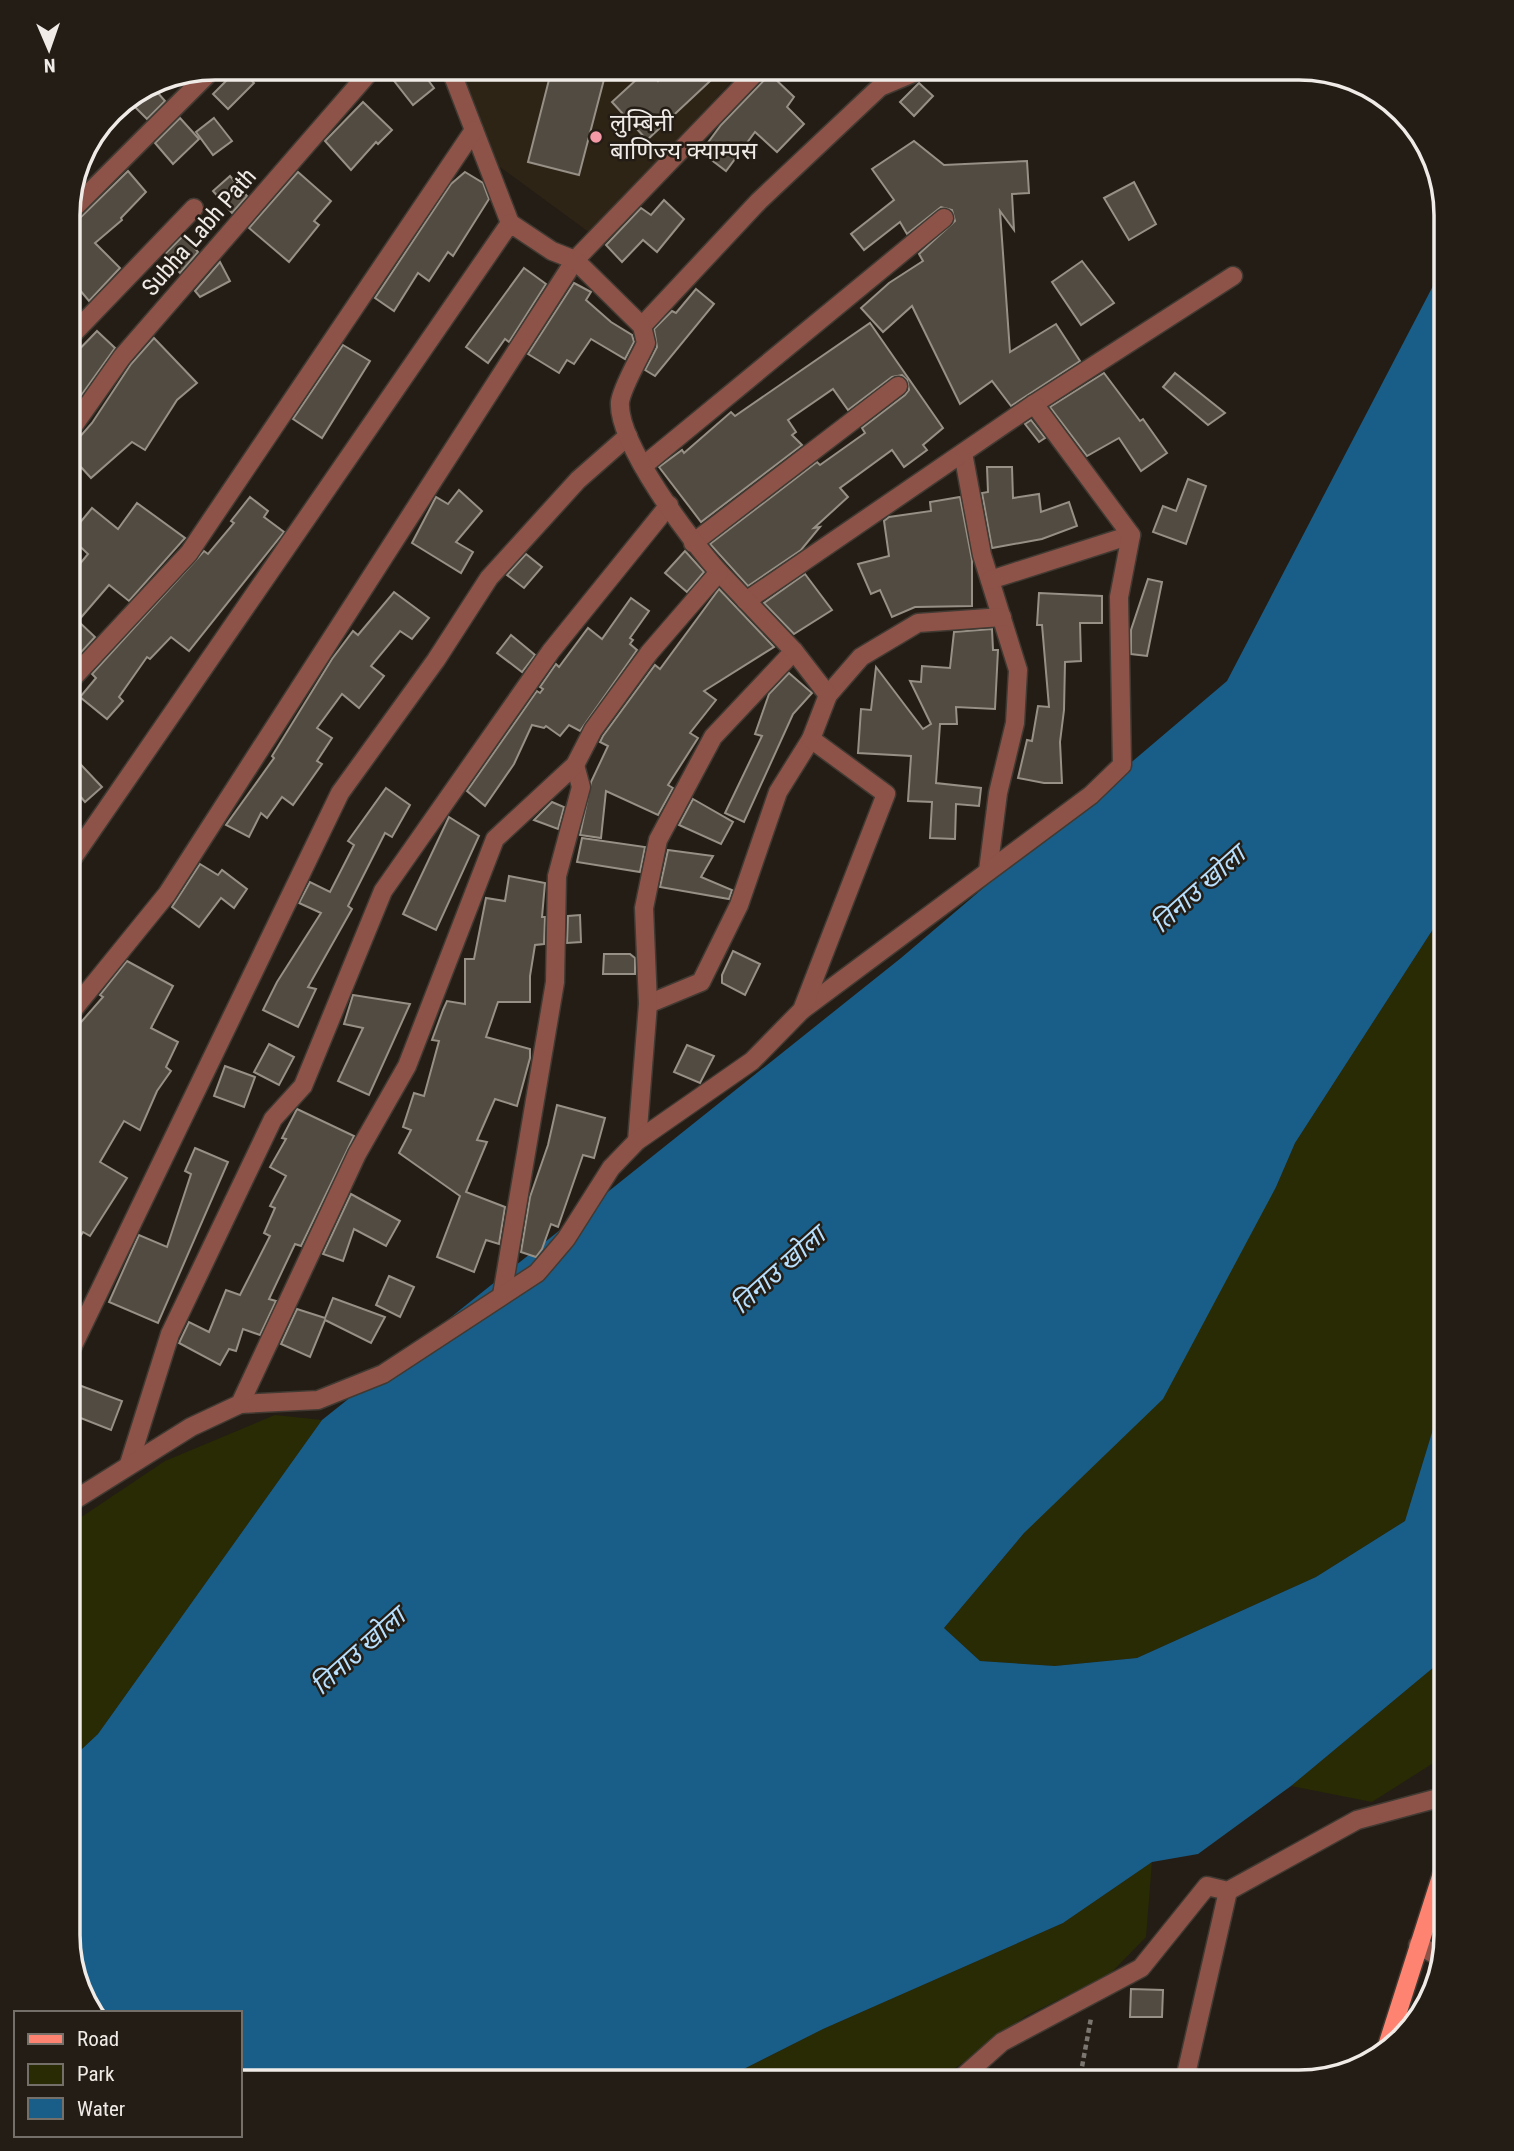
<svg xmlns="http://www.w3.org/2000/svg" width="1514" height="2151" font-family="'Roboto Condensed','Noto Sans Devanagari',sans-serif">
<rect width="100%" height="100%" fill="#231d15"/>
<path fill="#2e2416" d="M458 68H744L590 233 500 167 494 179Z"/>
<g fill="#292b04">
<path d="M1446 909V1413L1434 1426 1405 1521 1316 1577 1137 1658 1055 1666 980 1661 944 1628 1024 1533 1276 1187 1295 1143Z"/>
<path d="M275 1415 322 1420 98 1734 68 1762V1615L75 1589 68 1568V1526L165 1461Z"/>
<path d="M1446 1657V1755L1372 1802 1291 1786Z"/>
<path d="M1152 1862 1146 1937 1110 1974 1026 2016 935 2083H716L823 2029 1063 1923Z"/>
</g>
<path fill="#195e89" d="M1446 261V909L1295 1143 1276 1187 1163 1399 1024 1533 944 1628 980 1661 1055 1666 1137 1658 1316 1577 1405 1521 1434 1426 1446 1413V1657L1291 1786 1198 1854 1152 1862 1063 1923 823 2029 716 2083 240 2082V2013H92L68 1935V1762L98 1734 322 1420 901 958 1227 681Z"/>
<g fill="#514b41" stroke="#979086" stroke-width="2">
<path d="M239 68 254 83 228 109 213 94Z"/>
<path d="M384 68H419L434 88 413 105Z"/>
<path d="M552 68H607L579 175 528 162Z"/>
<path d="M672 68H724L647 140 612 102 648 69 658 81Z"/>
<path d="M770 74 794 97 787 107 804 124 777 152 755 132 726 171 701 152 721 125Z"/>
<path d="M919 83 933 96 914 116 900 102Z"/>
<path d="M151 85 165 101 147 119 127 99Z"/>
<path d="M363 102 392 130 378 144 376 142 351 170 325 141Z"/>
<path d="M180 118 199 139 173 164 155 143Z"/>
<path d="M214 118 232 141 213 155 196 132Z"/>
<path d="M914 141 944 165 1027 161 1029 193 1012 194 1014 230 1000 211 1010 352 1056 324 1080 361 1011 406 992 381 960 404 912 306 883 332 861 308 889 283 923 261 919 254 955 221 952 210 941 207 907 234 900 222 864 250 851 234 894 200 872 169Z"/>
<path d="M128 171 146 192 121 218 122 220 95 243 120 268 89 301 79 289 69 297V224L77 221Z"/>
<path d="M298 172 331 201 314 221 319 225 289 262 249 228Z"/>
<path d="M465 172 483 183 489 199 453 256 448 252 429 281 418 273 394 311 375 298 451 184Z"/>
<path d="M230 176 247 196 232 213 213 191Z"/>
<path d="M1134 182 1156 224 1129 240 1104 198Z"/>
<path d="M664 200 684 219 657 252 643 240 622 262 606 245 641 208 651 215Z"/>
<path d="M184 235 198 252 180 273 164 255Z"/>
<path d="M1082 261 1114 303 1081 325 1052 282Z"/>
<path d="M220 262 230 281 200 297 195 291Z"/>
<path d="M524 268 546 284 509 342 505 339 488 363 466 347Z"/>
<path d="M574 283 591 292 586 300 611 322 632 335 634 342 625 359 591 339 574 364 567 360 559 373 528 354Z"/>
<path d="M696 289 714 304 655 376 645 370 657 347 654 329 672 311 676 313Z"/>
<path d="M870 323 943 428 923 445 927 450 904 467 892 450 840 488 848 497 814 528 820 527 801 550 748 586 710 544 817 462 820 465 865 433 862 428 905 395 909 390 907 380 902 375 892 377 848 410 833 389 788 420 796 432 792 435 802 445 701 522 659 467 682 450 684 453 731 412 735 416Z"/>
<path d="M97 331 115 348 75 404 69 398V360Z"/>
<path d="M154 338 197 383 177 400 145 450 132 442 91 478 69 454V444L78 439 92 423 131 364Z"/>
<path d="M343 345 370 361 322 438 293 419Z"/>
<path d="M1104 373 1140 421 1143 419 1167 453 1141 471 1119 438 1087 456 1050 407Z"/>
<path d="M1175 373 1225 413 1208 425 1163 387Z"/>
<path d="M1031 420 1045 438 1039 442 1025 424Z"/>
<path d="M987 467H1012L1013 498 1039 494 1041 512 1069 502 1077 526 1042 539 992 548 982 493 988 492Z"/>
<path d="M1188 479 1206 486 1186 544 1153 532 1163 506 1176 511Z"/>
<path d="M459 490 482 511 456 542 473 552 461 573 412 543 436 497 448 504Z"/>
<path d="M250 497 268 511 264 517 284 532 189 651 171 637 150 659 147 657 119 697 123 701 107 719 80 697 96 678 92 674 204 551 208 554 234 523 231 521Z"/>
<path d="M960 497 972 560V606L915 607 892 617 880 590 871 594 858 564 889 556 884 521 889 517 931 511 930 502Z"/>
<path d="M137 503 185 538 129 601 109 585 78 621 95 637 75 659 69 652V577L88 554 69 536 92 508 118 529Z"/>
<path d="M685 551 704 572 687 592 665 573Z"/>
<path d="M526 554 542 567 524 588 507 575Z"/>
<path d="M805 574 832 610 794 634 764 603Z"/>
<path d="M1148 579 1162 582 1147 656 1131 654V630Z"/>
<path d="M719 589 774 647 704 691 716 700 690 733 698 738 668 785 673 788 658 815 606 791 601 838 580 835 591 782 608 746 600 742 603 736 655 665 660 669Z"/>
<path d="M394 592 429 618 412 639 400 631 371 666 384 676 359 708 342 694 317 728 332 738 317 761 322 764 293 805 282 797 267 818 261 813 249 837 226 825 274 758 272 756 332 659 353 631 358 635Z"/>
<path d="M1039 593 1102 596V623H1080L1081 661 1065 662 1064 710 1060 742 1062 783H1044L1018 778 1027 740 1032 741 1038 706 1049 707 1042 625H1037Z"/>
<path d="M631 598 649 611 630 638 633 640 630 644 637 650 580 731 569 725 560 736 546 726 544 728 532 725 514 764 485 806 467 791 537 691 540 693 543 689 540 687 556 664 559 667 588 628 602 639Z"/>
<path d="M992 629 993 650H998L995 709 956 707 957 724H940L936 783 981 788 979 806 956 804 955 839 930 838 932 802 908 801 911 756 858 753 861 709 871 710 876 667 923 729 931 724 910 681 921 682 922 666 950 668 954 632Z"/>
<path d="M511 635 535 655 522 672 497 653Z"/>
<path d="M789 673 812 693 793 714 744 822 725 813 762 736 755 734 769 694Z"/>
<path d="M68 751 102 787 85 802 80 796 68 806Z"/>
<path d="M386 788 410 805 392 837 385 833 348 906 352 909 308 987 316 989 298 1027 263 1010 277 982 321 913 299 903 310 882 330 892 354 845 348 841Z"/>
<path d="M693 799 733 822 721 844 679 825Z"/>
<path d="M552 802 564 807 558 829 534 820Z"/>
<path d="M449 817 479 836 436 930 403 914Z"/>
<path d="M582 838 645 847 640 872 577 862Z"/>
<path d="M668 850 713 856 701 877 732 890 729 899 660 887Z"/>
<path d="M200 864 218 875 222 870 247 889 234 908 221 898 199 927 172 907Z"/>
<path d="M509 876 545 883 542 917H545L544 944 535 945 530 976V1002H498L486 1037 530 1049V1058L517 1106 495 1099 477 1140 487 1142 466 1192 505 1207 499 1244 486 1240 474 1272 437 1257 460 1196 399 1153 411 1130 403 1127 414 1093 424 1096 439 1041 432 1040 443 1010 447 1001 465 1004V959H474L486 898 505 901Z"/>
<path d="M580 915 581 942 567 943 568 916Z"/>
<path d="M733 951 760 964 745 995 722 983V975Z"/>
<path d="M604 954H630L635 958V974H603Z"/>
<path d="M127 961 173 986 151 1028 178 1042 166 1067 171 1071 157 1091 140 1130 124 1121 100 1162 127 1178 90 1236 83 1232 68 1257V1037L103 997 100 995Z"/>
<path d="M353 995 410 1004 369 1095 338 1081 363 1028 344 1024Z"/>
<path d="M269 1044 294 1057 279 1085 254 1072Z"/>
<path d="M687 1045 714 1056 700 1083 674 1072Z"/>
<path d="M225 1066 255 1077 244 1107 214 1096Z"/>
<path d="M557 1105 605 1118 594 1158 583 1155 558 1227 551 1224 542 1249 536 1257 521 1252 530 1197 548 1145Z"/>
<path d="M297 1109 354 1136 301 1246 295 1244 269 1299 276 1301 260 1335 243 1329 236 1351 229 1349 220 1365 179 1343 189 1322 209 1332 226 1290 240 1295 270 1236 264 1233 275 1208 270 1206 286 1176 270 1167 286 1139 282 1138Z"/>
<path d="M195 1148 228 1162 158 1323 109 1302 139 1235 167 1247 191 1174 185 1171Z"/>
<path d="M351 1194 400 1221 386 1246 354 1229 343 1261 323 1254Z"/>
<path d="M389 1276 414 1287 400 1317 376 1305Z"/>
<path d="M333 1298 385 1317 371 1343 325 1320 310 1357 281 1344 297 1309 325 1318Z"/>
<path d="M76 1384 122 1401 111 1430 68 1413V1400Z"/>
<path d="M1131 1989 1163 1990 1162 2017H1130Z"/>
</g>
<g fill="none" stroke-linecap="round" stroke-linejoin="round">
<defs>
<g id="minor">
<path d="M450 68 510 223"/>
<path d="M69 213 213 69"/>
<path d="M642 326 759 201 880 87 925 68"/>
<path d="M69 338 194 208"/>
<path d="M69 432 122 357 373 68"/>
<path d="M963 453 982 555 1018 670 1015 723 998 793 988 871"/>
<path d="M643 466 944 218"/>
<path d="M693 543 898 386"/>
<path d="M990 580 1131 535"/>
<path d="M746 601 1034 404 1233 276"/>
<path d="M69 682 189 553 474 130"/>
<path d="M828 695 861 657 918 623 1002 617"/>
<path d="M648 1004 701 982 739 905 778 792 811 739"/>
<path d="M802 1010 1091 795 1122 765 1119 597 1131 535 1034 404"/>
<path d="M68 1016 167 894 575 260 760 68"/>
<path d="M637 1141 648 1004 644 908 658 840 713 737 794 651"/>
<path d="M502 1295 555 982 557 876 581 787 575 765"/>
<path d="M68 1356 340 793 436 660 489 578 578 480 628 436"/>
<path d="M240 1404 318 1400 383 1374 537 1273 566 1239 611 1168 637 1141 752 1061 802 1010 886 794 811 739 828 695 794 651 719 572"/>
<path d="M129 1464 170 1334 273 1119 303 1086 383 891 551 651 669 505"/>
<path d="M68 1504 191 1427 240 1404 357 1154 407 1066 495 839 575 765 593 730 649 653 719 572C691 541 617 443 620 402 622 387 640 357 646 343L642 326 575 260 552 251 510 223 68 865"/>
<path d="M1418 1945 1440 1957"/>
<path d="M956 2083 1002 2042 1141 1968 1207 1886 1228 1891 1357 1820 1446 1796"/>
<path d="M1184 2083 1228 1891"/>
</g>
<path id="major" d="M1386 2049 1446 1861"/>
</defs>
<use href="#minor" stroke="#403a32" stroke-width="21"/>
<use href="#major" stroke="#403a32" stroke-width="21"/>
<path stroke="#7b766f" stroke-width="4.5" stroke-dasharray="5 3.5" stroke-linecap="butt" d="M1079 2083 1091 2018"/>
<use href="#minor" stroke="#8d5248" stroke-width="18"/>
<use href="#major" stroke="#fe8370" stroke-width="18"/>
</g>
<circle fill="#f49aa6" stroke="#231d15" stroke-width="2.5" cx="596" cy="137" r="7"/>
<g text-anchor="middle" stroke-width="5" stroke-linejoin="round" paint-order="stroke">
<g font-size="24" fill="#f0ebe6" stroke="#231d15" text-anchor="start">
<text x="610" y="131">लुम्बिनी<tspan x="610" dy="28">बाणिज्य क्याम्पस</tspan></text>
</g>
<g font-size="24" fill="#f0ebe6" stroke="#231d15">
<text transform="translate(199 232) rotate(-49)" y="8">Subha Labh Path</text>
</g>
<g font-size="26" font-style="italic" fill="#b6defd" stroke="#231d15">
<text transform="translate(1198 889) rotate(-42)" y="9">तिनाउ खोला</text>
<text transform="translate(778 1270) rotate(-42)" y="9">तिनाउ खोला</text>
<text transform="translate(358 1651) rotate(-42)" y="9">तिनाउ खोला</text>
</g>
</g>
<path d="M0 0H1514V2151H0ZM215 80H1299A135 135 0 0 1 1434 215V1935A135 135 0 0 1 1299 2070H215A135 135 0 0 1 80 1935V215A135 135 0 0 1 215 80Z" fill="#231d15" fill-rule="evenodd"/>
<path fill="none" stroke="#f0ebe6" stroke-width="3.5" d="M215 80H1299A135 135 0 0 1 1434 215V1935A135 135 0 0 1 1299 2070H215A135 135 0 0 1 80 1935V215A135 135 0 0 1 215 80Z"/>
<rect x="14" y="2011" width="228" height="126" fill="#231d15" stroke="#756f69" stroke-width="2"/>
<rect x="28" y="2034" width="35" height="10" fill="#fe8370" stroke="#756f69" stroke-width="2"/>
<text x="77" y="2046" font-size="21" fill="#f0ebe6">Road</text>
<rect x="28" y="2064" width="35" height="21" fill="#292b04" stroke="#756f69" stroke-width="2"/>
<text x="77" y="2081" font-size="21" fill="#f0ebe6">Park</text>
<rect x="28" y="2098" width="35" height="21" fill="#195e89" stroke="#756f69" stroke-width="2"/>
<text x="77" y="2116" font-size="21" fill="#f0ebe6">Water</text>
<g transform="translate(49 49) rotate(178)" stroke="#231d15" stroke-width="5" paint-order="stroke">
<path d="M0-5L12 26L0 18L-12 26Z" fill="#f0ebe6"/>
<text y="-10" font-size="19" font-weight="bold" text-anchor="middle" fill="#f0ebe6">N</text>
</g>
</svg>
